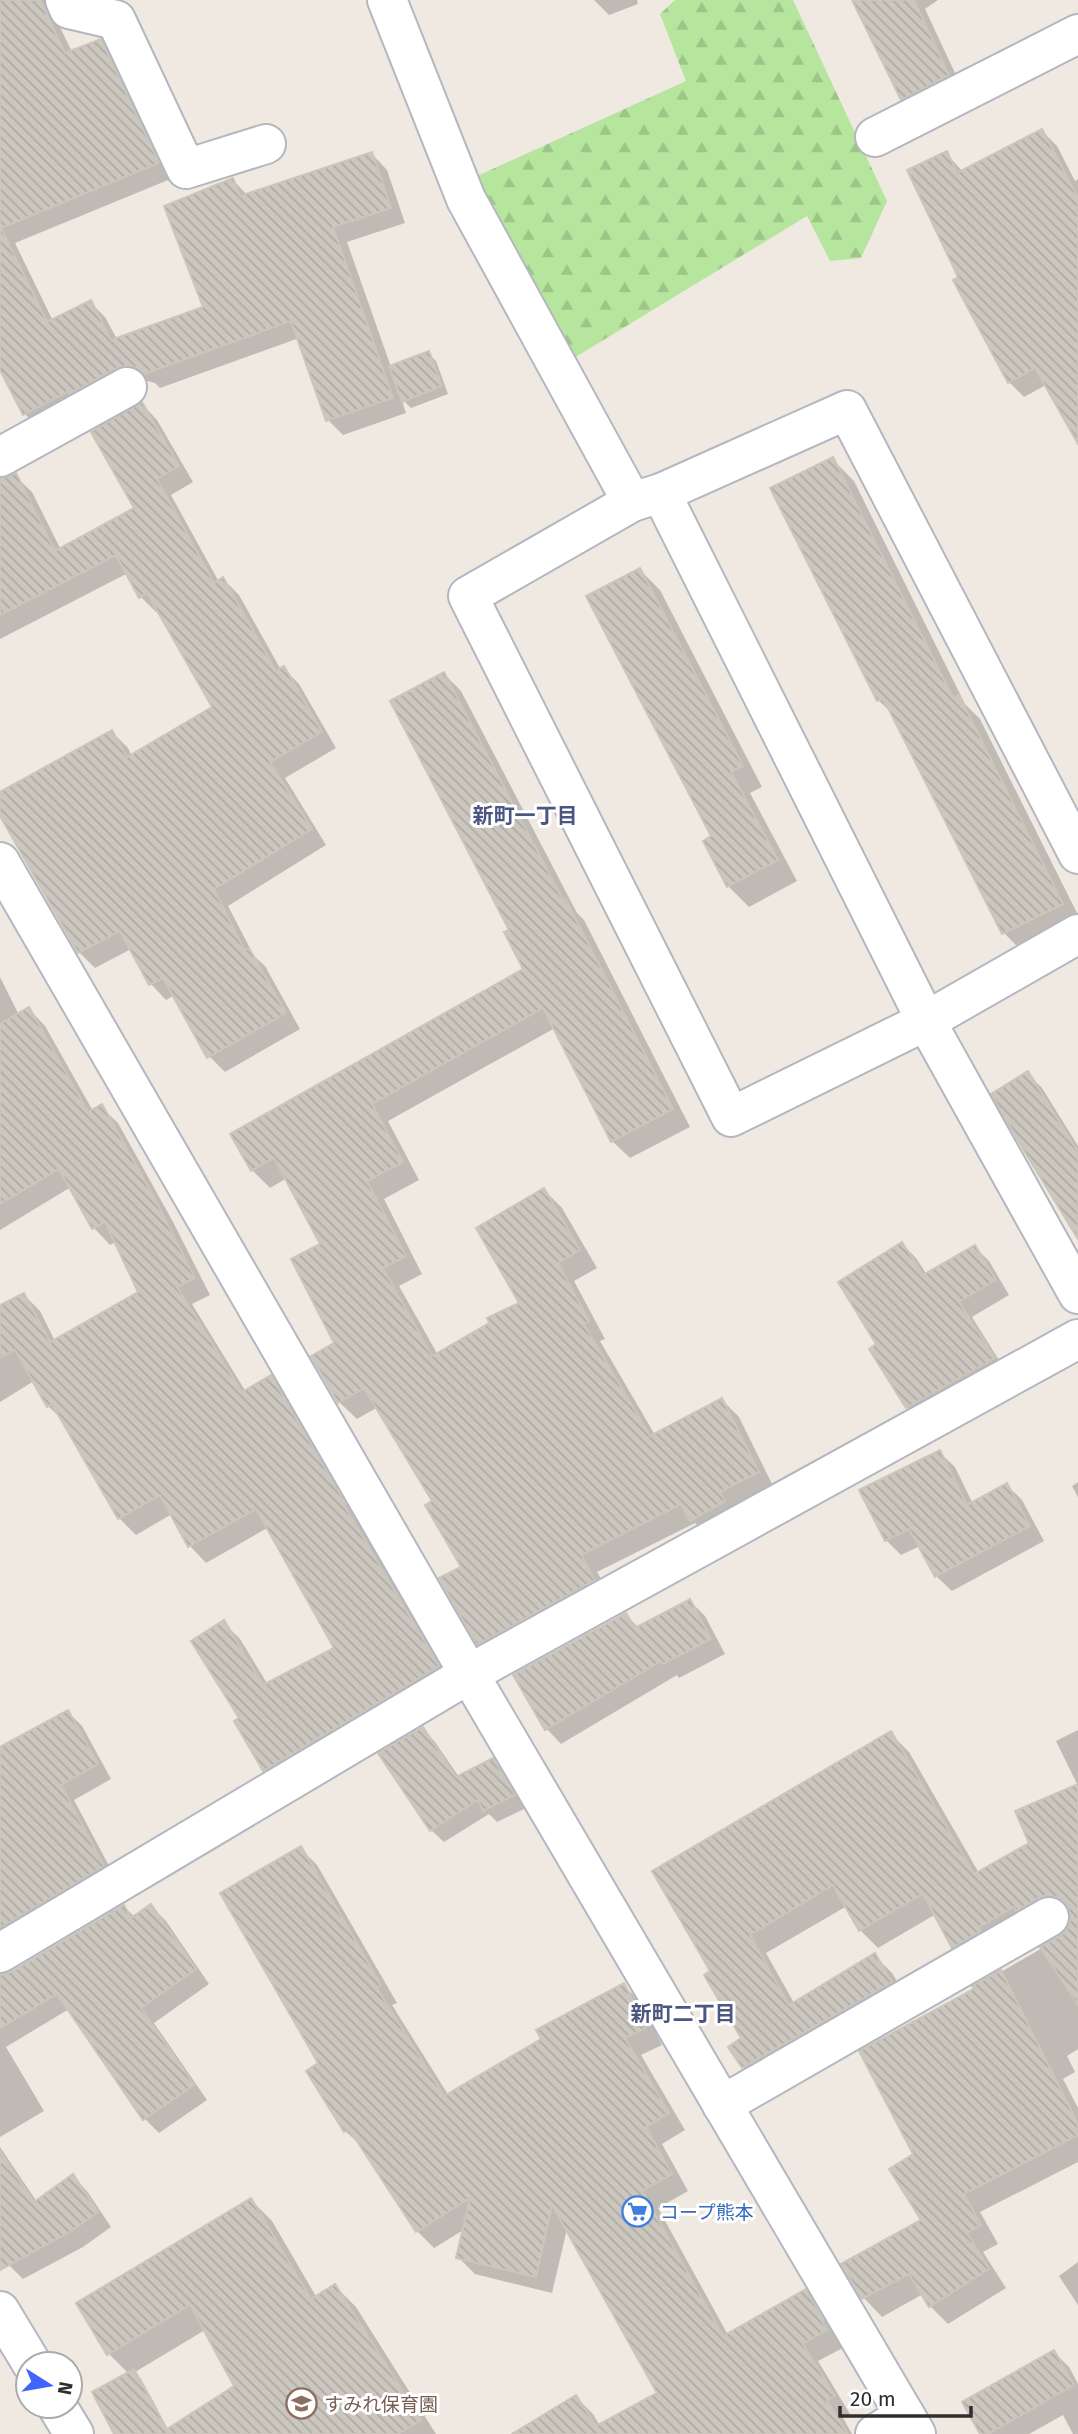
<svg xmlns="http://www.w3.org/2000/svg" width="1078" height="2434" font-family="'Fira Sans','Noto Sans JP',sans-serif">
<defs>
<pattern id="forest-firs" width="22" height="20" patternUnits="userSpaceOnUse" patternTransform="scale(1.75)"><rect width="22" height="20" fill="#b6e59e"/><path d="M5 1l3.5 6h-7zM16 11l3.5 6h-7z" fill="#9dc588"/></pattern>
<pattern id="building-back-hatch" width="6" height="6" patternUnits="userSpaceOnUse" patternTransform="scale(1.75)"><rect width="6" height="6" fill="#cbc7bf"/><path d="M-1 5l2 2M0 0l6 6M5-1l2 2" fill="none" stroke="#afaba4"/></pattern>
</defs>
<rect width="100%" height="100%" fill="#efe9e1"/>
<path fill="url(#forest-firs)" d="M675 0H793L887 201 861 258 830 261 807 216 569 361 475 177 686 81 660 14Z"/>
<g fill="#0003">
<path d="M0 0H47L72 52 100 41 115 56 173 178 15 243 53 321 90 302 105 317 117 339 205 308 233 180 248 196 372 154 387 170 405 223 347 242 391 367 428 353 436 361 448 394 411 408 401 398 406 413 343 435 328 420 299 338 160 388 155 383 144 380 133 382 40 429 25 414 0 364Z"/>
<path d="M594 0H637L638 4 609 15Z"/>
<path d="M854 0H938L925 9 963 90 917 113 902 98Z"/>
<path d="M1042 131 1057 146 1075 181 1078 179V440L1046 385 1024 397 1009 382 961 277 946 153 963 172Z"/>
<path d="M142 404 157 420 193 482 171 495 219 582 223 579 239 595 281 670 283 668 299 684 336 748 285 778 326 845 228 906 254 956 265 966 300 1029 225 1072 209 1056 175 995 166 1000 151 984 131 949 95 968 79 952 0 815V794L112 732 128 748 132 756 214 708 159 610 156 612 140 596 128 573 0 639V484L16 477 32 492 61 550 137 509Z"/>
<path d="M832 459 854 481 965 704 980 719 1078 915V929L1026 955 1004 933 895 716 878 700Z"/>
<path d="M640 570 660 590 762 787 750 793 797 881 749 907 728 886Z"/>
<path d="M444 674 461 691 577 913 584 920 690 1127 630 1158 612 1141 555 1028 388 1121 419 1180 384 1199 422 1274 399 1286 438 1355 522 1303 544 1190 562 1208 597 1268 574 1281 605 1339 600 1341 655 1435 722 1400 739 1417 775 1490 709 1537 695 1523 597 1572 612 1597 496 1661 479 1643 463 1568 434 1501 378 1407 357 1419 339 1402 336 1343 323 1245 287 1178 270 1188 252 1170 232 1134 525 970 512 930Z"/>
<path d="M0 977 19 1015 29 1009 45 1026 93 1111 101 1107 118 1123 172 1220 210 1295 192 1304 246 1392 271 1377 287 1394 361 1521 359 1522 454 1683 281 1787 264 1770 241 1719 224 1623 240 1639 268 1685 336 1649 269 1527 206 1563 190 1546 172 1514 136 1535 119 1518 66 1423 48 1406 34 1381 0 1402V1307L24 1295 40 1311 55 1341 141 1293 116 1242 110 1245 94 1228 71 1187 0 1230Z"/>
<path d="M1027 1073 1042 1088 1078 1146V1228Z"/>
<path d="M902 1244 916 1258 927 1275 975 1247 989 1261 1009 1295 972 1317 1007 1373 922 1422 908 1407 871 1349 879 1345Z"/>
<path d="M939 1452 955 1467 973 1504 1007 1485 1022 1500 1044 1541 952 1591 936 1576 920 1546 901 1555 886 1540Z"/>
<path d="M1078 1482V1497L1072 1486Z"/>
<path d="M690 1601 705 1616 725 1654 679 1678 677 1675 561 1744 546 1728 626 1615 639 1628Z"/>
<path d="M68 1712 82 1726 111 1779 74 1800 117 1881 0 1952V1749Z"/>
<path d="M423 1729 435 1742 459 1777 493 1760 505 1773 526 1808 497 1822 489 1814 444 1842 431 1830Z"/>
<path d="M1078 1730V2049L1067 2056 1075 2072 1063 2079 1078 2108V2162L980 2212 998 2244 983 2252 1006 2288 948 2324 930 2306 923 2294 882 2317 864 2298 844 2265 923 2220 915 2155 976 1990 975 1987 1061 1937 1069 1929 1073 1918 1071 1913 1057 1915 971 1965 953 1947 936 1914 878 1948 860 1930 847 1906 766 1953 794 2003 874 1955 892 1973 909 2001 761 2085 743 2067V2039L712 1972 891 1734 909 1752 979 1873 1031 1844 1078 1786 1056 1741Z"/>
<path d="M300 1848 317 1865 397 2003 392 2005 449 2096 543 2040 624 1986 641 2002 662 2045 641 2055 685 2130 662 2144 688 2191 658 2208 728 2335 805 2292 822 2308 843 2348 818 2361 850 2414 843 2418 852 2434H519L576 2397 593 2414 600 2426 660 2393 567 2229 552 2293 475 2274 458 2257 465 2229 434 2248 417 2231 363 2147 345 2131 321 2064Z"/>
<path d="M151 1906 166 1921 209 1984 154 2023 207 2100 159 2133 145 2119 69 2009 6 2047 44 2111 0 2137V1976L11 1974 124 1907 135 1917Z"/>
<path d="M0 2147 37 2202 73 2177 87 2191 111 2227 83 2247 23 2279 9 2265 0 2251Z"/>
<path d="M251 2200 272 2221 317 2298 335 2286 356 2307 436 2434H163L236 2387 205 2330 135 2372 141 2379 158 2410 118 2432 129 2374 109 2354 78 2304Z"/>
<path d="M1078 2262V2305L1059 2276Z"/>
<path d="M1054 2352 1069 2367 1078 2384V2434H1073L1063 2415 1029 2434H982Z"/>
</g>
<g fill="url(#building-back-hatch)" stroke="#cbc5ba" stroke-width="2">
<path d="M0 0H40L65 53 101 39 159 163 1 228 47 322 91 300 111 340 203 307 164 206 233 178 240 196 372 152 391 208 333 227 393 398 326 421 291 321 144 374 138 368 128 365 117 368 69 394 67 392 23 415 0 370Z"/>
<path d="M852 0H914L949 75 901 100Z"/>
<path d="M1042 129 1078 198V444L1035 368 1008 383 953 280 958 277 907 170 947 151 957 173Z"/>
<path d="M429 351 442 386 402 402 389 366Z"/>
<path d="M142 402 179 466 157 479 214 583 223 577 276 671 284 666 322 732 270 762 312 829 214 889 245 951 249 948 286 1013 207 1058 163 978 149 985 120 931 78 953 0 816V792L112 730 127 757 212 707 147 593 139 598 116 555 0 615V479L16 473 55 551 134 508 91 432Z"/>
<path d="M833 457 953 698 959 695 1063 904 1002 934 883 698 877 701 770 488Z"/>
<path d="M640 568 743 766 731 772 778 860 727 887 703 841 711 836 586 596Z"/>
<path d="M444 672 564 902 566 900 673 1109 611 1142 543 1008 372 1104 403 1162 367 1181 406 1256 383 1268 432 1356 489 1323 487 1318 519 1303 476 1228 544 1188 580 1250 558 1263 589 1321 584 1324 650 1436 722 1398 759 1472 720 1492 725 1501 690 1521 681 1504 581 1555 595 1580 477 1645 439 1578 461 1567 425 1505 432 1501 364 1388 338 1403 311 1356 334 1343 291 1259 320 1244 274 1158 251 1171 230 1134 523 969 504 932 509 930 390 701Z"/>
<path d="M29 1007 88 1112 102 1104 156 1201 195 1278 177 1287 242 1392 271 1375 346 1504 344 1505 439 1666 263 1771 234 1721 239 1718 191 1641 224 1620 263 1685 334 1648 256 1509 188 1547 160 1495 118 1519 52 1404 47 1407 15 1350 0 1358V1305L24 1293 50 1342 138 1292 105 1222 92 1229 59 1169 0 1204V1024Z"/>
<path d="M1028 1071 1078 1152V1239L1023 1149 991 1094Z"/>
<path d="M902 1242 923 1275 975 1245 996 1280 959 1302 995 1358 906 1408 869 1349 876 1344 838 1282Z"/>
<path d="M940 1450 967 1505 1007 1483 1030 1526 935 1577 909 1529 885 1541 859 1490Z"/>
<path d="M690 1599 711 1639 663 1664 661 1661 545 1730 513 1675 626 1613 635 1628Z"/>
<path d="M68 1710 98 1764 61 1785 104 1866 0 1928V1747Z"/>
<path d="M423 1727 456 1777 493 1758 515 1795 483 1811 478 1800 430 1831 378 1753Z"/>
<path d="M891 1731 974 1874 1029 1843 1015 1811 1078 1784V2005L1040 1947 1060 1936 1068 1927 1071 1918 1068 1907 1059 1898 1048 1895 1038 1898 1016 1911 1014 1907 979 1927 981 1931 952 1948 923 1894 859 1931 833 1885 750 1935 789 2005 875 1953 892 1982 742 2068 728 2047 741 2038 704 1975 710 1971 652 1871Z"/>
<path d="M301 1846 381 1985 377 1988 444 2096 541 2039 536 2030 624 1983 646 2028 625 2038 669 2113 646 2127 672 2174 642 2191 723 2336 806 2289 824 2320 822 2321 827 2330 803 2344 835 2396 827 2401 848 2434H512L576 2395 596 2426 657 2393 552 2205 536 2277 456 2258 470 2198 416 2232 349 2129 344 2132 306 2071 318 2063 220 1893Z"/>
<path d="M151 1904 196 1969 141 2008 194 2085 143 2120 57 1994 0 2028V1975L11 1972 124 1905 131 1918Z"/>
<path d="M1001 1970 1078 2124V2135L964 2194 981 2225 967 2233 989 2269 929 2307 909 2274 862 2299 841 2264 921 2220 889 2169 913 2154 859 2051 974 1989 972 1986Z"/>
<path d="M0 2151 34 2202 73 2174 98 2212 68 2233 0 2270Z"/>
<path d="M251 2198 311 2299 335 2284 421 2420 398 2434H114L92 2392 134 2369 167 2429 234 2386 190 2305 107 2355 76 2303Z"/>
<path d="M1054 2350 1074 2385 988 2434H980L962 2402Z"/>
</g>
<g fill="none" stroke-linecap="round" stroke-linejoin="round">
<defs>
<g id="minor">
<path d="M65 0 69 9 116 20 186 169 266 144"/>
<path d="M387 0 466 199 632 502"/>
<path d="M875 137 1078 34"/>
<path d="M0 457 127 387"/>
<path d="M661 493 926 1021 1078 1294"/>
<path d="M1078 854 847 410 661 493 632 502 468 596 731 1117 926 1021 1078 934"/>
<path d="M0 862 469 1674 916 2434"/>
<path d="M0 1953 469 1674 1078 1339"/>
<path d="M722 2105 1049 1917"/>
<path d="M875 2434 905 2415"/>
</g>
<g id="secondary">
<path d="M0 2311 32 2364"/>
<path d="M57 2406 74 2434"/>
</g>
</defs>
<use href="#minor" stroke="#b4b7c1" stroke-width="42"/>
<use href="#secondary" stroke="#b4b7c1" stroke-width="42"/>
<use href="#minor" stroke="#fff" stroke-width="38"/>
<use href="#secondary" stroke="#fff" stroke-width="38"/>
</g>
<defs>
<symbol id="supermarket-ring" viewBox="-11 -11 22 22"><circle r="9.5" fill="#fff" stroke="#3f7fe0" stroke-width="1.5"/><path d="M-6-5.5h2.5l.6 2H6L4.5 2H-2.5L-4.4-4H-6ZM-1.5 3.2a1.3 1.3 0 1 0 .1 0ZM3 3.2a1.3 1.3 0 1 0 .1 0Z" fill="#3f7fe0"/></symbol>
<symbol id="school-ring" viewBox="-11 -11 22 22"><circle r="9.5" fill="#fff" stroke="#8d6e63" stroke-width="1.5"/><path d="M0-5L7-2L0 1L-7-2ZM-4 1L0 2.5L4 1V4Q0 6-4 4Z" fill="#8d6e63"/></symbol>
</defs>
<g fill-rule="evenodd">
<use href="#supermarket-ring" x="620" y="2194" width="35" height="35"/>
<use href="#school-ring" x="284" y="2386" width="35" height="35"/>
</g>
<g text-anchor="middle" stroke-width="6" stroke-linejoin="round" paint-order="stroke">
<g font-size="19" fill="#366cbe" stroke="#fff" text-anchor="start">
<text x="660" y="2219">コープ熊本</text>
</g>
<g font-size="19" fill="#785e54" stroke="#fff" text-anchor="start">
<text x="324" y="2411">すみれ保育園</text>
</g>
<g font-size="21" font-weight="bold" fill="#4d5680" stroke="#fff">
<text x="525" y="823">新町一丁目</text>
<text x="683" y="2021">新町二丁目</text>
</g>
</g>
<g transform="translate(49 2385) rotate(101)"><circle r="33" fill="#ffffff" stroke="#ababab" stroke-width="2"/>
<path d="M0-5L12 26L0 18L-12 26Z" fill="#4264fb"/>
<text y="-10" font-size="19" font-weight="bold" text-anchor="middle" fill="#2e2e2e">N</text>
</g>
<path d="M840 2406v10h131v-10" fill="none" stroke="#2e2e2e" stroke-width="3.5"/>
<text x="850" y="2406" font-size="21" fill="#2e2e2e" stroke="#ffffff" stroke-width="5" paint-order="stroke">20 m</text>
</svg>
